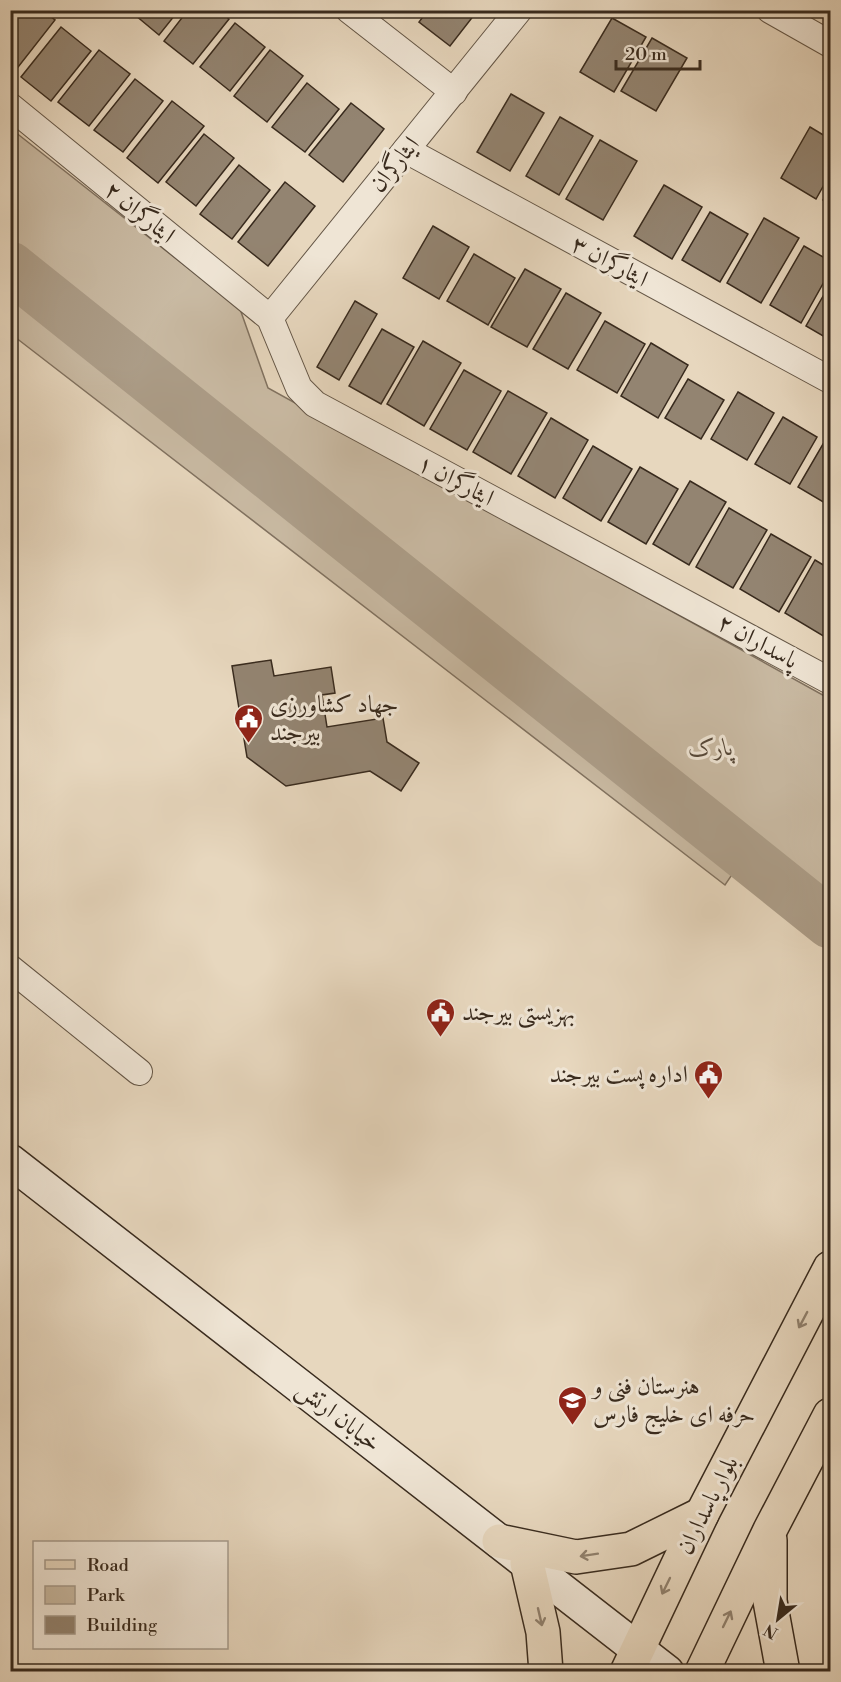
<svg xmlns="http://www.w3.org/2000/svg" width="841" height="1682" font-family="'Libre Bodoni',Amiri,serif">
<rect width="100%" height="100%" fill="#e7d7be"/>
<filter id="stains"><feTurbulence type="fractalNoise" baseFrequency=".00333" numOctaves="4"/><feColorMatrix values="0 0 0 0 .2 0 0 0 0 .09 0 0 0 0 .02 0 0 0 .5 -.17"/></filter>
<radialGradient id="worn" r=".72"><stop offset=".6" stop-color="#630" stop-opacity="0"/><stop offset="1" stop-color="#630" stop-opacity=".3"/></radialGradient>
<path fill="#c9baa3" stroke="#817260" stroke-width="1.5" d="M10 128 240 309 268 388 830 699V898L756 839 725 885 11 334Z"/>
<g fill="none" stroke-linecap="round" stroke-linejoin="round">
<path stroke="#ac9d88" stroke-width="51" d="M10 267 830 923"/>
</g>
<g fill="#938471" stroke="#392b1e" stroke-width="1.5">
<path d="M10 10H42L55 20 15 71 10 67Z"/>
<path d="M129 10H179L159 35Z"/>
<path d="M188 10H218L229 19 193 64 164 41Z"/>
<path d="M428 10H478L450 46 419 22Z"/>
<path d="M612 18 646 37 614 92 580 72Z"/>
<path d="M235 23 265 47 230 91 200 67Z"/>
<path d="M61 27 91 51 51 101 21 77Z"/>
<path d="M652 38 687 58 656 111 621 91Z"/>
<path d="M99 50 130 74 89 126 58 102Z"/>
<path d="M270 50 303 76 267 122 234 96Z"/>
<path d="M135 79 163 101 123 152 94 130Z"/>
<path d="M307 83 339 109 305 152 272 127Z"/>
<path d="M511 94 544 113 510 171 477 152Z"/>
<path d="M172 101 204 126 158 183 127 158Z"/>
<path d="M351 103 384 129 343 182 309 155Z"/>
<path d="M560 117 593 136 559 195 526 176Z"/>
<path d="M810 127 830 139V174L816 199 781 178Z"/>
<path d="M204 134 234 158 196 206 166 182Z"/>
<path d="M600 140 637 161 603 220 566 199Z"/>
<path d="M239 165 270 190 232 239 200 214Z"/>
<path d="M285 182 315 206 268 266 238 242Z"/>
<path d="M664 185 702 207 672 259 634 236Z"/>
<path d="M830 187V204L823 200Z"/>
<path d="M710 212 748 234 720 282 682 260Z"/>
<path d="M764 218 799 238 761 303 727 283Z"/>
<path d="M433 226 469 247 439 299 403 278Z"/>
<path d="M804 246 830 261V271L801 323 770 305Z"/>
<path d="M474 254 515 278 488 325 447 301Z"/>
<path d="M525 269 561 289 527 347 491 327Z"/>
<path d="M830 284V340L806 326Z"/>
<path d="M566 293 601 313 568 369 533 349Z"/>
<path d="M355 301 377 314 339 380 317 367Z"/>
<path d="M605 321 645 344 617 393 577 370Z"/>
<path d="M382 329 414 347 381 404 349 386Z"/>
<path d="M423 341 461 363 424 426 387 404Z"/>
<path d="M651 343 688 365 658 418 621 396Z"/>
<path d="M464 370 501 391 467 450 430 429Z"/>
<path d="M688 379 724 400 701 439 665 418Z"/>
<path d="M508 391 547 413 511 474 473 452Z"/>
<path d="M738 392 774 413 747 460 711 439Z"/>
<path d="M783 417 817 437 790 484 755 464Z"/>
<path d="M551 418 588 440 555 498 518 476Z"/>
<path d="M823 444 830 448V506L798 487Z"/>
<path d="M593 446 632 469 601 521 563 498Z"/>
<path d="M640 467 678 489 646 544 608 522Z"/>
<path d="M690 481 726 502 689 565 653 544Z"/>
<path d="M729 508 767 530 733 588 696 567Z"/>
<path d="M771 534 811 557 779 612 740 589Z"/>
<path d="M815 560 830 569V627L825 637 785 613Z"/>
<path d="M271 660 274 676 331 667 335 693 322 695 327 727 383 718 387 742 419 763 401 791 370 771 286 786 247 757 232 666Z"/>
</g>
<g fill="none" stroke-linecap="round" stroke-linejoin="round">
<defs>
<g id="street">
<path d="M349 10 454 92"/>
<path d="M770 10 830 44"/>
<path d="M10 106 270 318 299 388 315 404 830 681"/>
<path d="M406 150 830 380"/>
<path d="M270 318 519 10"/>
<path d="M10 968 139 1072"/>
</g>
<path id="secondary" d="M10 1161 667 1672"/>
<g id="primary">
<path d="M770 1540V1601L783 1672"/>
<path d="M499 1541 576 1557 631 1549 702 1514"/>
<path d="M527 1563 543 1632 546 1672"/>
<path d="M627 1672 702 1514 830 1268"/>
<path d="M702 1672 770 1530 830 1415"/>
</g>
</defs>
<use href="#street" stroke="#645646" stroke-width="28"/>
<use href="#secondary" stroke="#392b1e" stroke-width="36"/>
<use href="#primary" stroke="#392b1e" stroke-width="36"/>
<use href="#street" stroke="#efe5d5" stroke-width="26"/>
<use href="#secondary" stroke="#efe5d5" stroke-width="33"/>
<use href="#primary" stroke="#e7d7be" stroke-width="33"/>
</g>
<defs><path id="oneway-shaft" d="M-6 0H5M1.5-3L5.5 0L1.5 3" fill="none" stroke-width="1.6" stroke-linecap="round" stroke-linejoin="round" transform="scale(1.5)"/></defs>
<g stroke="#90816e">
<use href="#oneway-shaft" transform="translate(803 1320) rotate(118)"/>
<use href="#oneway-shaft" transform="translate(589 1555) rotate(171)"/>
<use href="#oneway-shaft" transform="translate(666 1586) rotate(116)"/>
<use href="#oneway-shaft" transform="translate(540 1617) rotate(77)"/>
<use href="#oneway-shaft" transform="translate(727 1619) rotate(-64)"/>
</g>
<defs>
<symbol id="civic-pin" viewBox="-11 -11 22 30"><path d="M0 17L-7.5 6A9.5 9.5 0 1 1 7.5 6Z" fill="#8f2418" stroke="#efe5d5"/><path d="M-.6-6.5H3V-4.5H.6V-3L4-1V1h2V6H-6V1h2V-1L-.6-3ZM-1.2 2.5V6h2.4V2.5Z" fill="#fff"/></symbol>
<symbol id="school-pin" viewBox="-11 -11 22 30"><path d="M0 17L-7.5 6A9.5 9.5 0 1 1 7.5 6Z" fill="#8f2418" stroke="#efe5d5"/><path d="M0-5L7-2L0 1L-7-2ZM-4 1L0 2.5L4 1V4Q0 6-4 4Z" fill="#fff"/></symbol>
</defs>
<g fill-rule="evenodd">
<use href="#civic-pin" x="232" y="702" width="33" height="45"/>
<use href="#civic-pin" x="424" y="996" width="33" height="45"/>
<use href="#civic-pin" x="692" y="1058" width="33" height="45"/>
<use href="#school-pin" x="556" y="1384" width="33" height="45"/>
</g>
<g text-anchor="middle" stroke-width="6" stroke-linejoin="round" paint-order="stroke">
<g font-size="24" fill="#392b1e" stroke="#efe5d5">
<text transform="translate(394 164) rotate(-51)" y="8">ایثارگران</text>
<text transform="translate(140 212) rotate(39)" y="8">ایثارگران ۲</text>
<text transform="translate(610 261) rotate(28)" y="8">ایثارگران ۳</text>
<text transform="translate(456 480) rotate(28)" y="8">ایثارگران ۱</text>
<text transform="translate(758 641) rotate(29)" y="8">پاسداران ۲</text>
<text transform="translate(339 1416) rotate(38)" y="8">خیابان ارتش</text>
<text transform="translate(707 1505) rotate(-63)" y="8">بلوار پاسداران</text>
</g>
<g font-size="24" fill="#392b1e" stroke="#efe5d5" text-anchor="start">
<text x="270" y="712">جهاد کشاورزی<tspan x="270" dy="28">بیرجند</tspan></text>
<text x="462" y="1020">بهزیستی بیرجند</text>
<text x="688" y="1082" text-anchor="end">اداره پست بیرجند</text>
<text x="593" y="1394">هنرستان فنی و<tspan x="593" dy="28">حرفه ای خلیج فارس</tspan></text>
</g>
<g font-size="24" font-style="italic" fill="#564839" stroke="#efe5d5">
<text x="711" y="755">پارک</text>
</g>
</g>
<rect width="841" height="1682" fill="none" stroke="#e7d7be" stroke-width="36"/>
<rect x="12" y="12" width="817" height="1658" fill="none" stroke="#392b1e" stroke-width="3"/>
<rect x="18" y="18" width="805" height="1646" fill="none" stroke="#392b1e" stroke-width="1.5"/>
<rect x="33" y="1541" width="195" height="108" fill="#efe5d5" stroke="#a69b8c" stroke-width="1.5"/>
<rect x="45" y="1560" width="30" height="9" fill="#e7d7be" stroke="#a69b8c" stroke-width="1.5"/>
<text x="87" y="1571" font-size="18" fill="#392b1e">Road</text>
<rect x="45" y="1586" width="30" height="18" fill="#c9baa3" stroke="#a69b8c" stroke-width="1.5"/>
<text x="87" y="1601" font-size="18" fill="#392b1e">Park</text>
<rect x="45" y="1616" width="30" height="18" fill="#938471" stroke="#a69b8c" stroke-width="1.5"/>
<text x="87" y="1631" font-size="18" fill="#392b1e">Building</text>
<g transform="translate(778 1619) rotate(210)" stroke="#efe5d5" stroke-width="4.5" paint-order="stroke">
<path d="M0-4.5L10 22L0 15L-10 22Z" fill="#392b1e"/>
<text y="-9" font-size="16" font-weight="bold" text-anchor="middle" fill="#392b1e">N</text>
</g>
<path d="M616 60v9h84v-9" fill="none" stroke="#392b1e" stroke-width="3"/>
<text x="625" y="60" font-size="18" fill="#392b1e" stroke="#efe5d5" stroke-width="4.5" paint-order="stroke">20 m</text>
<rect width="100%" height="100%" filter="url(#stains)"/>
<rect width="100%" height="100%" fill="url(#worn)"/>
</svg>
